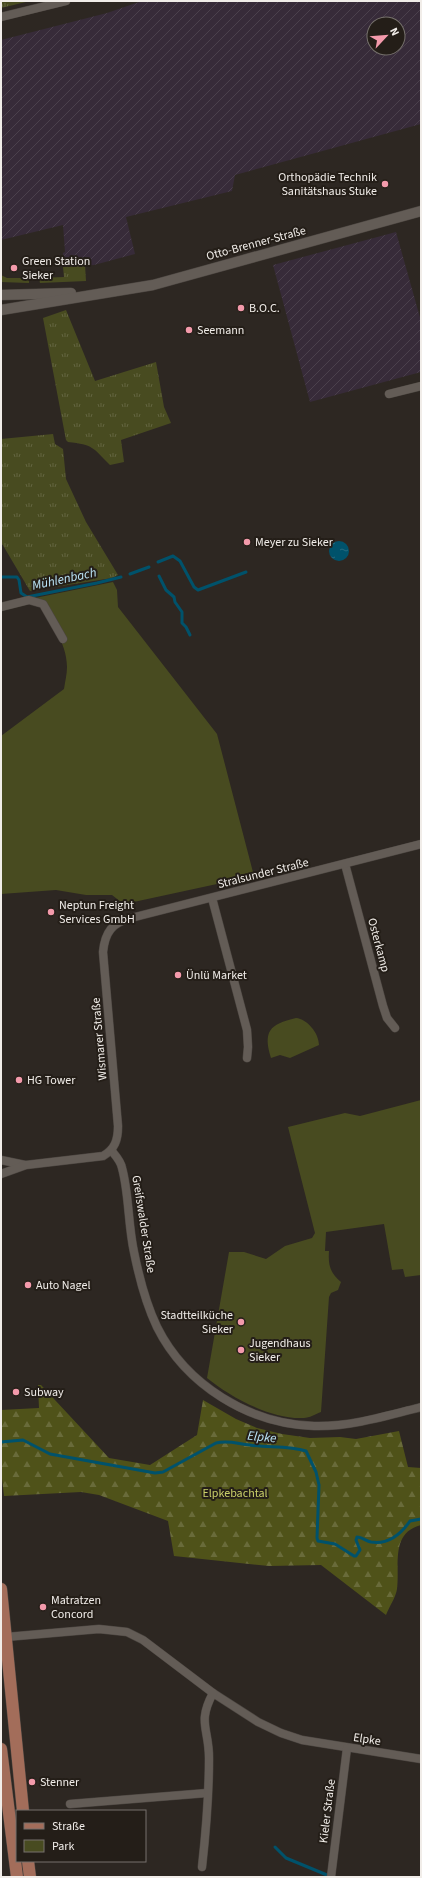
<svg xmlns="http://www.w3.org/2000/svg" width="422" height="1878" font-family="'Source Sans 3',sans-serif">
<defs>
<pattern id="industrial-furrows" width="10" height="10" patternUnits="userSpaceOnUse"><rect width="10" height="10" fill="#372b39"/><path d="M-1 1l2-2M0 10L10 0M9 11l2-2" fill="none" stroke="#4b404c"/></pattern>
<pattern id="grass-tufts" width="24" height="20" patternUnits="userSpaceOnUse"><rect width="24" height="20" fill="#484b20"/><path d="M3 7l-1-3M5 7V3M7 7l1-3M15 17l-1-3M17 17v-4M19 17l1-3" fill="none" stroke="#636540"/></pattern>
<pattern id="forest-firs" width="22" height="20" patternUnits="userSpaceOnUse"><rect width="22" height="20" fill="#4f5219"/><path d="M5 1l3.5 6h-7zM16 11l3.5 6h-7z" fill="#696b3a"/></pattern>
<pattern id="water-ripples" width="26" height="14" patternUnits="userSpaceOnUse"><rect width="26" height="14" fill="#00526b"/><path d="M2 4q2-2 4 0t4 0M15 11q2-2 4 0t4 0" fill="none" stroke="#266b80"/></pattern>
</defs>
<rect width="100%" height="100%" fill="#2d2722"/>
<g fill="url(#industrial-furrows)" fill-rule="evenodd">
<path d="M142 1H421V124L235 175 232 191 126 217 135 254 94 265 63 267V253L65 252 63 225 1 240V40L107 13ZM374 24H398V48H374Z"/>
<path d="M396 232 421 321V372L310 402 273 265Z"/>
</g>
<g fill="url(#grass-tufts)">
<path d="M1 1H30L1 8Z"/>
<path d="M85 265 86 281 40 283 39 278 64 277 63 267Z"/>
<path d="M1 275 7 278H29V283L1 282Z"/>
<path d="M66 310 95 381 156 362 164 407 171 423 121 440 124 462 110 465C92 447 94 445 68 442L66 440 43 318Z"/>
<path d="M53 434 55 444 63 449 66 479 86 522 118 575 112 578 30 591 1 542V439Z"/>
</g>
<path fill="url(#forest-firs)" d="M38 1385H41L109 1458 150 1465 197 1435 203 1400 236 1419 257 1428 282 1434 310 1438 340 1437 356 1439 399 1431 408 1467 421 1468V1525C390 1533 400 1565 397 1589 396 1597 389 1607 386 1615L321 1565 269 1566 174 1556 168 1521 99 1495 81 1492 4 1496 1 1470V1410L39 1408Z"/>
<g fill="#484b20">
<path d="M113 582 117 590 118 607 217 734 254 876 129 903 121 902 112 895H86L56 890 1 894V736L64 689C65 682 67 674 67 667 67 641 48 619 35 598Z"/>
<path d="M296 1018C307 1019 319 1033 319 1045L290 1058 280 1055 271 1058C263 1032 269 1024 296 1018Z"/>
<path d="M421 1100V1275L405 1277 403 1269 392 1270 384 1224 326 1232 325 1251H329C328 1265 330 1273 341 1282L338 1290 331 1293 329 1297 321 1412C316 1414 309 1418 304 1418 272 1420 230 1397 207 1378L229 1252H244L266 1259 285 1246 312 1238 315 1233 288 1127 345 1113 360 1116Z"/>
</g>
<circle fill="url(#water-ripples)" cx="339" cy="551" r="10"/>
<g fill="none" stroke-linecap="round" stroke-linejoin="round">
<g stroke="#00526b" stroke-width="3">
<path d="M158 562 173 556 180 561 194 587 198 590 246 572"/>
<path d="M130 574 149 567"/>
<path d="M159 576 166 590 174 597 175 602 182 612V623L186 627 190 635"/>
<path d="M1 577H17L19 580 21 593 27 597 97 583 121 577"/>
<path d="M1 1442 23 1440 50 1454 155 1473 163 1472 216 1443C229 1440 238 1444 250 1445 268 1448 288 1445 306 1451L316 1472 319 1485 317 1538 318 1541 335 1544 354 1556H356L360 1550 356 1540 357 1537C362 1537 366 1541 371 1542 389 1545 401 1534 410 1521L421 1519"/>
<path d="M275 1847 286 1858 327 1875"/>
</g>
<defs>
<g id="minor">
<path d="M1 17 66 1"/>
<path d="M389 394 421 386"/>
<path d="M1 607 29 600 43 604 63 639"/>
<path d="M345 864 383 1006 387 1018 395 1028"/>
<path d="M212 898 247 1030 248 1047 247 1058"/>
<path d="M111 1150C115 1155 121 1161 122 1168 129 1193 128 1225 134 1252 139 1277 146 1304 157 1327 186 1385 249 1424 314 1426 350 1427 386 1416 421 1407"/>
<path d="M1 1160 25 1165"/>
<path d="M1 1174 26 1165 103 1156C115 1149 118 1140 118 1126L103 952C105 932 112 923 131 918L421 844"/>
<path d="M6 1637 99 1629 127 1632 143 1640 213 1693 258 1722 281 1733 302 1740 421 1759"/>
<path d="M70 1804 207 1793"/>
<path d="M202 1867C206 1831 209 1794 209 1758 209 1728 197 1723 213 1693"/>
<path d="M331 1877 347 1748"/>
</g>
<g id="tertiary">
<path d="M1 295 71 293"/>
<path d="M1 310 153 285 421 211"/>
</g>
<g id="primary">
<path d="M1 1589 23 1811"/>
<path d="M1 1749 17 1877"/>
<path d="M28 1861 30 1877"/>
</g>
</defs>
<use href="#minor" stroke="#4b4540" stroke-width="9"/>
<use href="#tertiary" stroke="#4b4540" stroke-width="11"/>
<use href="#primary" stroke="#4b4540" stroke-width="13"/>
<use href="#minor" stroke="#635c56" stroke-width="8"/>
<use href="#tertiary" stroke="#635c56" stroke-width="10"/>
<use href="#primary" stroke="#a36d5a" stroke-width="12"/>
</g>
<g fill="#f39aab" stroke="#241e18" stroke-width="1.5">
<circle cx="385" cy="184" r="4"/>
<circle cx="14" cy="268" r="4"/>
<circle cx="241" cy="308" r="4"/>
<circle cx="189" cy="330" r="4"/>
<circle cx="247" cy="542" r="4"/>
<circle cx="51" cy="912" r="4"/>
<circle cx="178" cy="975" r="4"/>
<circle cx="19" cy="1080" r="4"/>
<circle cx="28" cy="1285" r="4"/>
<circle cx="241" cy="1322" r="4"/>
<circle cx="241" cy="1350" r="4"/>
<circle cx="16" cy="1392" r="4"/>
<circle cx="43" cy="1607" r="4"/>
<circle cx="32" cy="1782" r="4"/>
</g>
<g text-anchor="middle" stroke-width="4" stroke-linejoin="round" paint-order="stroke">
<g font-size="12" fill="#f1ede9" stroke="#241e18" text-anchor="start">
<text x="377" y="181" text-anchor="end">Orthopädie Technik<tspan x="377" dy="14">Sanitätshaus Stuke</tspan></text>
<text x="22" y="265">Green Station<tspan x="22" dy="14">Sieker</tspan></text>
<text x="249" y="312">B.O.C.</text>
<text x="197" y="334">Seemann</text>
<text x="255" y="546">Meyer zu Sieker</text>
<text x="59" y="909">Neptun Freight<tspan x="59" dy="14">Services GmbH</tspan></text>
<text x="186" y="979">Ünlü Market</text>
<text x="27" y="1084">HG Tower</text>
<text x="36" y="1289">Auto Nagel</text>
<text x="233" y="1319" text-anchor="end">Stadtteilküche<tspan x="233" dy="14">Sieker</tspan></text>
<text x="249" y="1347">Jugendhaus<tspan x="249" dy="14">Sieker</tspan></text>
<text x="24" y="1396">Subway</text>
<text x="51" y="1604">Matratzen<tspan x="51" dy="14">Concord</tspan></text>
<text x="40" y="1786">Stenner</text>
</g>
<g font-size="12" fill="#f1ede9" stroke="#241e18">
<text transform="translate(256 243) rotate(-15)" y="4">Otto-Brenner-Straße</text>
<text transform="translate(263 873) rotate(-14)" y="4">Stralsunder Straße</text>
<text transform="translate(379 945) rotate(75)" y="4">Osterkamp</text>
<text transform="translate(99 1039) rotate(-95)" y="4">Wismarer Straße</text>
<text transform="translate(144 1224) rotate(81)" y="4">Greifswalder Straße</text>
<text transform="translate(367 1739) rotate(9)" y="4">Elpke</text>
<text transform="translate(327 1811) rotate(-83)" y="4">Kieler Straße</text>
</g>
<g font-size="12" fill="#cad069" stroke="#241e18">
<text x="235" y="1497">Elpkebachtal</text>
</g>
<g font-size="13" font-style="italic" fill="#bde7fa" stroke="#241e18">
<text transform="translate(64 578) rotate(-12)" y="5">Mühlenbach</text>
<text transform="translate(262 1436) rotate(6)" y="5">Elpke</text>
</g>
</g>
<rect width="422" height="1878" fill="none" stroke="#f1ede9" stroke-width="4"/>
<rect x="16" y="1810" width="130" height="52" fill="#241e18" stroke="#76716c"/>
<rect x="24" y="1823" width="20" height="6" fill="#a36d5a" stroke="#76716c"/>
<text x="52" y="1830" font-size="12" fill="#f1ede9">Straße</text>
<rect x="24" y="1840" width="20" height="12" fill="#484b20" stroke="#76716c"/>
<text x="52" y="1850" font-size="12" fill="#f1ede9">Park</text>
<g transform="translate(386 36) rotate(64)"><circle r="19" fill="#241e18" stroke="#76716c"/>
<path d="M0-3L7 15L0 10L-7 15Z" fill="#f39aab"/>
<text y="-6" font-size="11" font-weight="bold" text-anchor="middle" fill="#f1ede9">N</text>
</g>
</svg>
